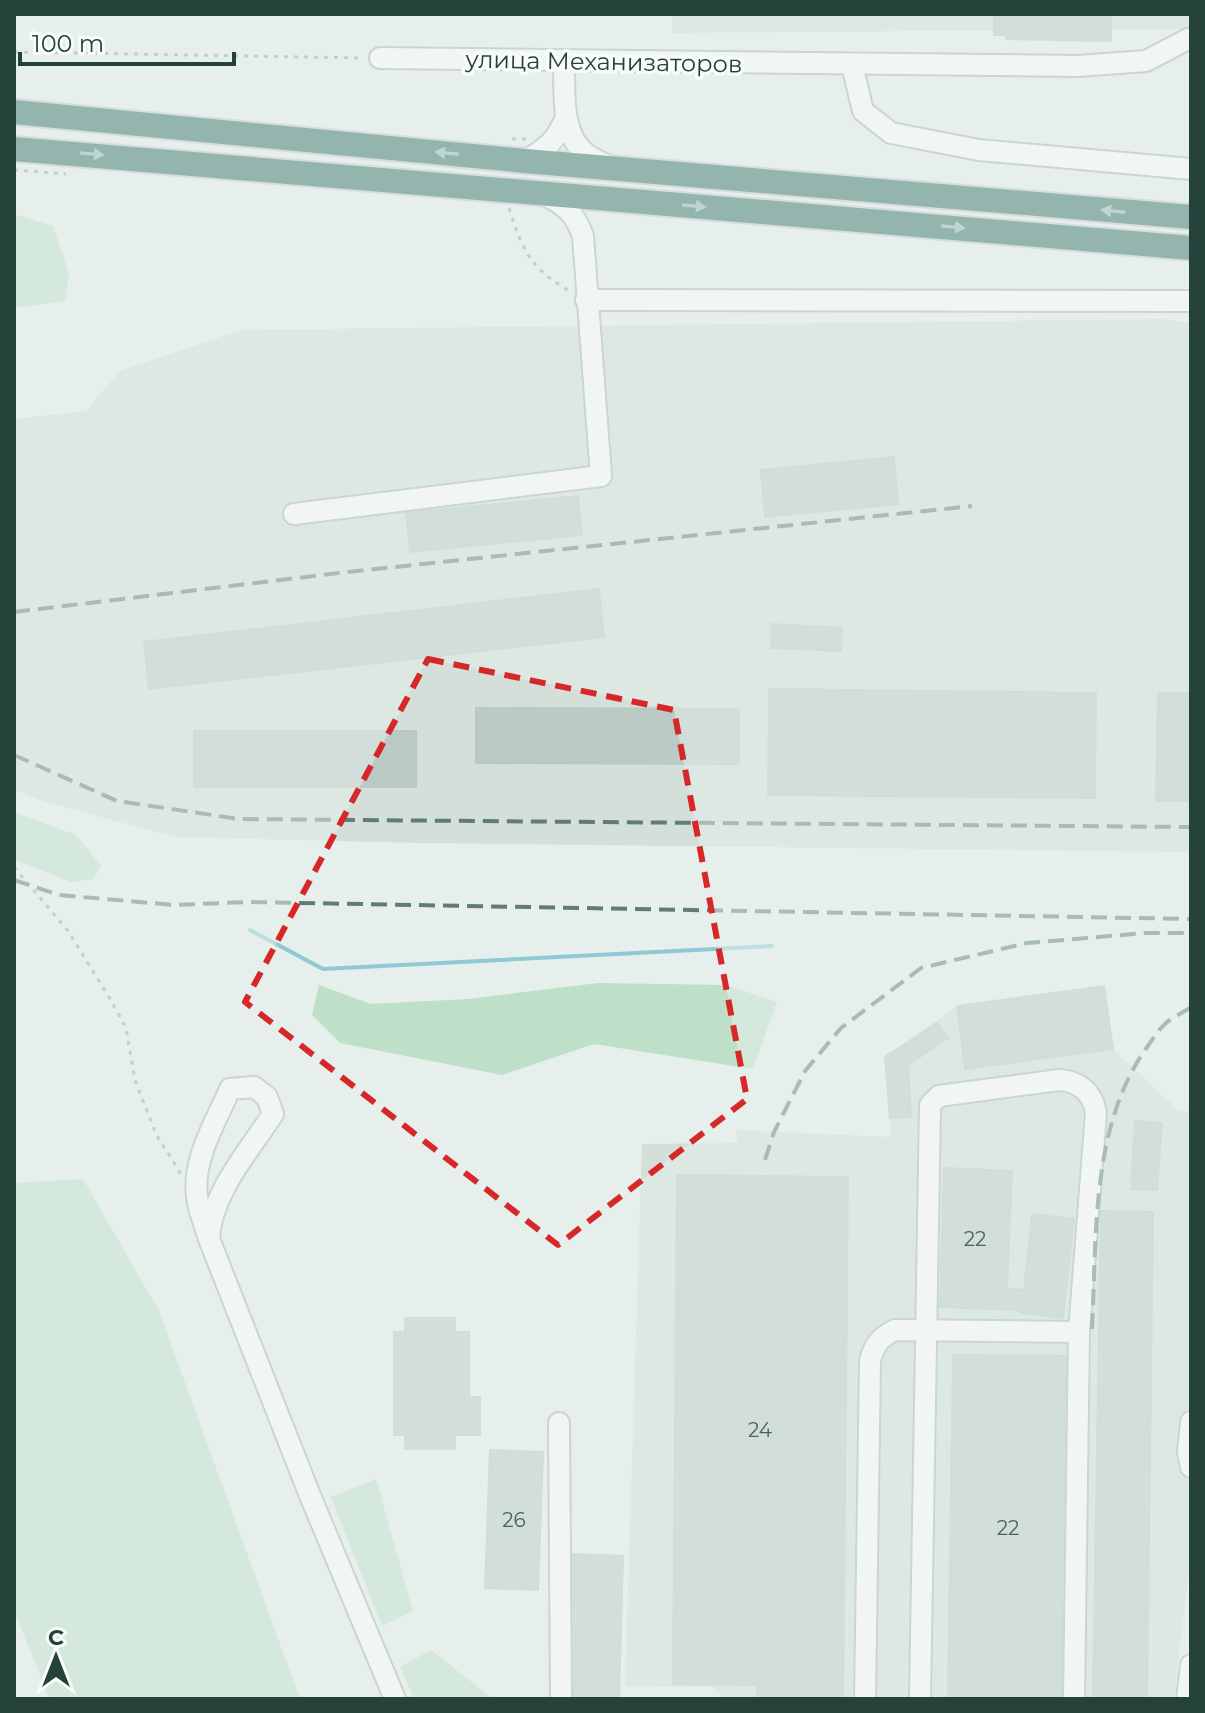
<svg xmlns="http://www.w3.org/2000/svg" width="1205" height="1713" font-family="Montserrat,sans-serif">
<rect width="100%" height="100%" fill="#e6efeb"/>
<g fill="#d4dfda">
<path d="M672 14H1191V29L672 33Z"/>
<path d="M1162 319 1191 323V852L420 843 175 837 46 802 14 790V419L86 411 120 371 240 330Z"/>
<path d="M1104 986 1113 1049 1179 1111H1191V1553L1174 1699H723L713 1687 625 1686 642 1144 737 1143 736 1130 891 1137 885 1057 957 1006Z"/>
</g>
<g fill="#bfe0c8">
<path d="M14 214 53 226 69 274 65 301 14 308Z"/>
<path d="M14 812 76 835 101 866 93 879 72 882 14 860Z"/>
<path d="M598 983 726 985 777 1002 753 1069 594 1044 502 1075 340 1043 312 1015 319 985 371 1004 468 999Z"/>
<path d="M83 1179 159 1311 300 1699H50L14 1611V1183Z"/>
<path d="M376 1479 413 1611 382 1626 331 1497Z"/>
<path d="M431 1650 493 1699H414L400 1667Z"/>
</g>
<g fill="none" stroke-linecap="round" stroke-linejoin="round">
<path stroke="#8ec9d4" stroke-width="4" d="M250 930 323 969 772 946"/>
</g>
<g fill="#bbcac4" stroke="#b8c9c2" stroke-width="2">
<path d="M994 14H1105V17H1111V41L1006 39V35H994Z"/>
<path d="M894 457 898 504 765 517 761 470Z"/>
<path d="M578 496 582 535 410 552 406 513Z"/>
<path d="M599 589 604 637 149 689 144 642Z"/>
<path d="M772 624 842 628 841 651 771 648Z"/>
<path d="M769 689 1096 693 1095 798 768 795Z"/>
<path d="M1158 693H1191V801H1156Z"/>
<path d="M476 708 739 709V764L476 763Z"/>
<rect x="194" y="731" width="222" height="56"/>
<path d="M1104 986 1113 1049 965 1069 957 1006Z"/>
<path d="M937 1023 948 1038 908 1065 911 1117 890 1118 885 1057Z"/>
<path d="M1135 1121 1162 1123 1157 1190 1131 1189Z"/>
<path d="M944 1168 1012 1171 1007 1289 1024 1290 1032 1214 1074 1219 1063 1318 1021 1313V1310L940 1307Z"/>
<path d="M677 1175 848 1177 843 1699H757V1685L673 1684Z"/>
<path d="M1101 1211 1153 1212 1147 1699H1093Z"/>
<path d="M405 1318H455V1332H469V1397H480V1435H455V1449H405V1435H394V1332H405Z"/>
<path d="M953 1355 1066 1356 1061 1699H948Z"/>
<path d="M490 1450 543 1452 538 1590 485 1588Z"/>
<path d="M573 1554 623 1556 619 1699H574Z"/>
</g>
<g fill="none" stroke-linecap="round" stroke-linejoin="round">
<defs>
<g id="minor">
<path d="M380 58 1078 66 1146 61 1188 39"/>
<path d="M564 61C565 91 560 132 585 153 592 159 601 162 608 166"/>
<path d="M852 65 863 111 891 133 979 150 1191 169"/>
<path d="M525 161C546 149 557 140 566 117"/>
<path d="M586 300 1191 301"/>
<path d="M294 514 601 476 583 236C574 211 565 206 542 193"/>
<path d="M209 1239C211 1193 249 1151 273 1114L267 1097 254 1087 230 1089C216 1121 192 1160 197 1196 198 1210 205 1225 209 1239L311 1498 395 1699"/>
<path d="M1191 1422 1188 1452 1191 1467"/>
<path d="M559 1423 561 1699"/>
<path d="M865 1699 870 1361C874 1345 880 1337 895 1330L1079 1332"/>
<path d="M920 1699 930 1105 939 1096 1059 1080C1079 1081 1092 1092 1096 1112L1079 1332 1074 1699"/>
<path d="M1187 1699 1191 1665"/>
</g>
<g id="highway">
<path d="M14 112 525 161 1191 217"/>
<path d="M14 149 1191 248"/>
</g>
</defs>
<use href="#minor" stroke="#a8b8b2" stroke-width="24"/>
<use href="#highway" stroke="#c2cac8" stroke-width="28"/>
<g stroke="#86b3a5" stroke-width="3" stroke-dasharray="4 6" stroke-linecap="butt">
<path d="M14 52 362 58"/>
<path d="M512 139H526"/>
<path d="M14 170 66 174"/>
<path d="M509 208C523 252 530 268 571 292"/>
<path d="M14 867 68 931 109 997 126 1028 135 1080 156 1134 181 1174"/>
</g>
<use href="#minor" stroke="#fff" stroke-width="20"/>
<use href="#highway" stroke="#2f6f62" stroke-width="24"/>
<g stroke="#5f7d75" stroke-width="4" stroke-dasharray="16 8" stroke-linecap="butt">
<path d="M14 612 347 572 972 506"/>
<path d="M14 755 117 801 239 819 1191 827"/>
<path d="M14 880 59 895 174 905 247 902 1191 919"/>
<path d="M765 1160 774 1132 805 1071 841 1028 921 968 1027 943 1146 933H1191"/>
<path d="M1092 1329C1097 1234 1090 1123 1150 1043 1154 1037 1159 1029 1165 1024 1172 1017 1183 1013 1191 1007"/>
</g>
</g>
<defs><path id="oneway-solid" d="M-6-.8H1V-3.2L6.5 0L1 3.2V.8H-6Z" transform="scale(2)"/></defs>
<g fill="#93b5ae">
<use href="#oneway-solid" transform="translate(447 153) rotate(-175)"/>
<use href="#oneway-solid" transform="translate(92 154) rotate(5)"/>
<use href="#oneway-solid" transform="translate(694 206) rotate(5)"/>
<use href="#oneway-solid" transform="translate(1113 211) rotate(-175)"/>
<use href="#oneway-solid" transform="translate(953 227) rotate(5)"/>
</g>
<path d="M0 0H1205V1713H0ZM428 659 674 710 747 1099 558 1245 245 1002Z" fill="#e6efeb" fill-opacity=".55" fill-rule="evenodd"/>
<path fill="none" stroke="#d62828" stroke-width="6" stroke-dasharray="16 10" stroke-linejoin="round" d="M428 659 674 710 747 1099 558 1245 245 1002Z"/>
<g text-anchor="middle" stroke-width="7" stroke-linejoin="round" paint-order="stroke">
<g font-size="20" fill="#4a645c">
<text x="975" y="1246">22</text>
<text x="760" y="1437">24</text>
<text x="514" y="1527">26</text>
<text x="1008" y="1535">22</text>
</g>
<g font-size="24" fill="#24423a" stroke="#f7fbf9">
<text transform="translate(604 62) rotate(1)" y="8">улица Механизаторов</text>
</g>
</g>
<rect width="1205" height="1713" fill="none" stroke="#24423a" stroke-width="32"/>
<g transform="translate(56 1657)" stroke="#f7fbf9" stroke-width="6" paint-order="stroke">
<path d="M0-6L14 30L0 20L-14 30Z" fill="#24423a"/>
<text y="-12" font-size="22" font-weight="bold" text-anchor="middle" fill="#24423a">С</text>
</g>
<path d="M20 52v12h214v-12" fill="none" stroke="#24423a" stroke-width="4"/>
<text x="32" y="52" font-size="24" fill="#24423a" stroke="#f7fbf9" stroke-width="6" paint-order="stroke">100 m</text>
</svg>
